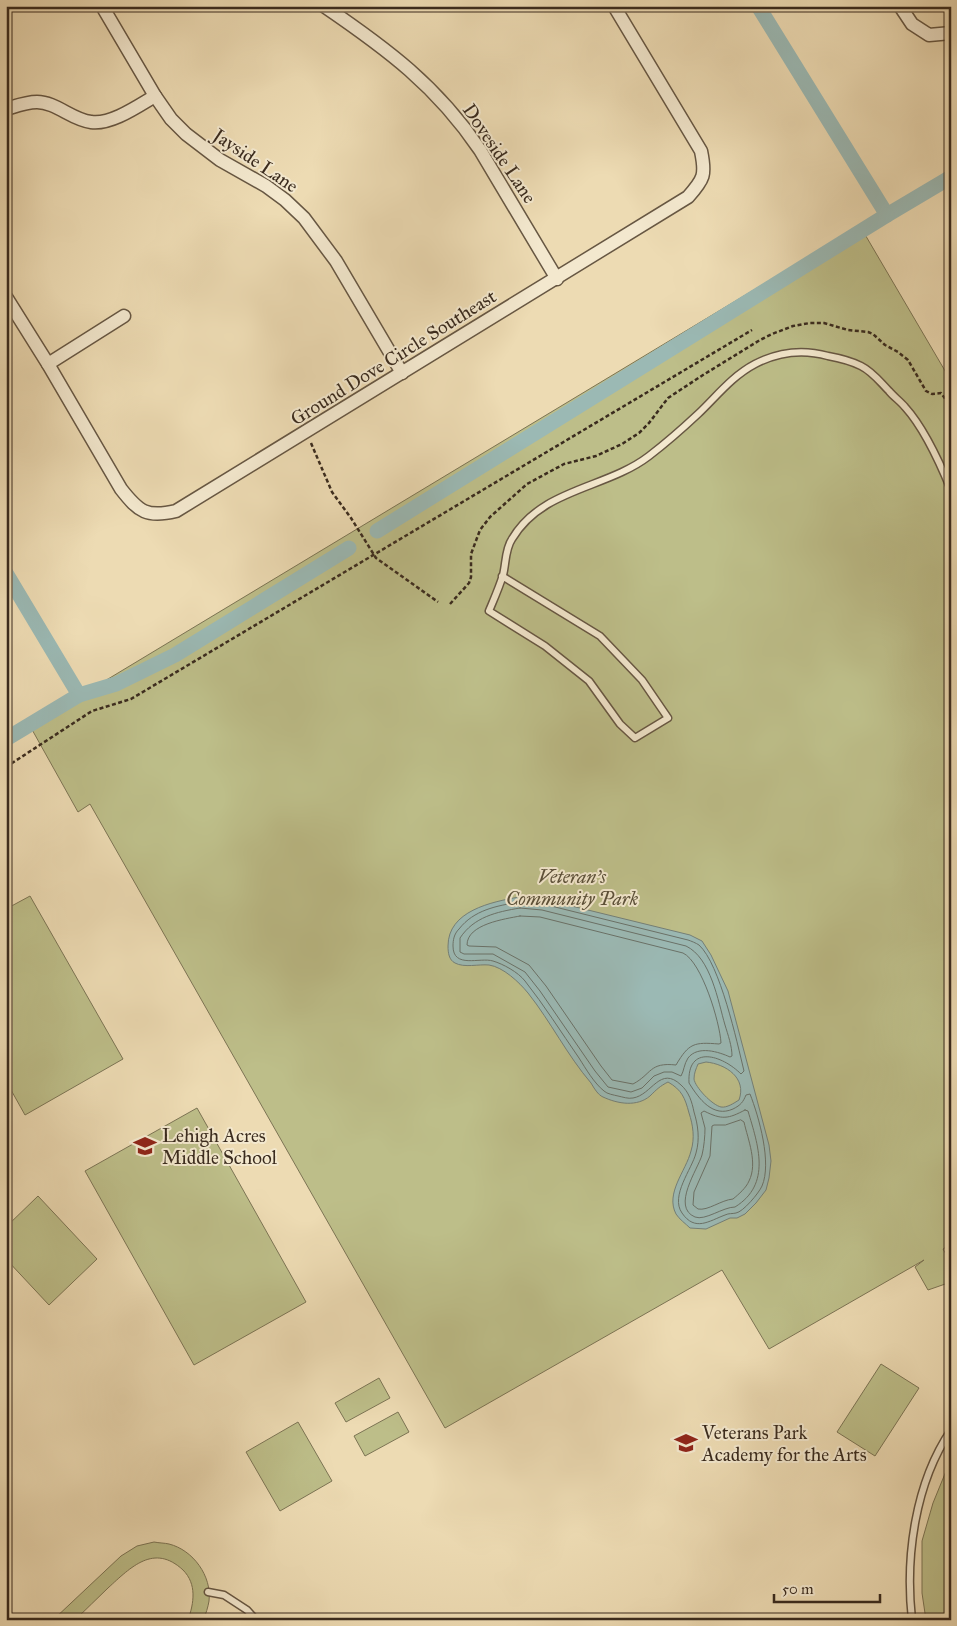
<svg xmlns="http://www.w3.org/2000/svg" width="957" height="1626" font-family="'IM FELL Great Primer',serif">
<rect width="100%" height="100%" fill="#eddbb3"/>
<filter id="stains"><feTurbulence type="fractalNoise" baseFrequency=".004" numOctaves="4"/><feColorMatrix values="0 0 0 0 .2 0 0 0 0 .09 0 0 0 0 .02 0 0 0 .5 -.17"/></filter>
<radialGradient id="worn" r=".72"><stop offset=".6" stop-color="#630" stop-opacity="0"/><stop offset="1" stop-color="#630" stop-opacity=".3"/></radialGradient>
<g fill="#bdbe89" stroke="#7c7454">
<path d="M860 226 951 381V1244L943 1249 951 1263V1282L928 1290 915 1267 924 1260 769 1349 722 1270 445 1428 90 804 78 812 30 726Z"/>
<path d="M30 896 123 1059 25 1115 6 1081V909Z"/>
<path d="M197 1108 306 1302 194 1365 85 1171Z"/>
<path d="M38 1196 97 1259 49 1305 6 1259V1227Z"/>
<path d="M881 1364 919 1388 875 1456 837 1432Z"/>
<path d="M379 1378 390 1398 346 1422 335 1403Z"/>
<path d="M398 1412 409 1432 365 1456 354 1436Z"/>
<path d="M298 1422 332 1481 280 1511 246 1452Z"/>
<path d="M951 1459V1620H926L922 1593V1541L933 1503Z"/>
<path d="M154 1542C159 1543 165 1543 169 1544 193 1550 212 1576 209 1601 208 1607 206 1614 203 1620H188C194 1603 197 1584 183 1570 154 1543 131 1567 108 1588 97 1599 86 1609 75 1620H53L121 1556 137 1546Z"/>
</g>
<path fill="#9bb9b4" stroke="#748078" fill-rule="evenodd" d="M519 897 543 899 690 935 702 941 711 955 728 991 769 1145 771 1161 769 1178 766 1190 756 1203 745 1214 737 1218H730L706 1229 690 1228C686 1224 679 1219 676 1214 665 1193 686 1171 691 1151 695 1138 693 1125 689 1113 685 1098 682 1090 668 1082 660 1086 656 1090 650 1096 637 1107 618 1104 603 1097 598 1095 594 1088 591 1083 567 1055 551 1022 528 993 519 982 503 967 489 965 479 964 464 968 455 963 449 960 448 953 448 946 448 911 491 902 519 897ZM706 1062C726 1064 747 1078 739 1100 734 1103 727 1108 721 1107 712 1105 695 1087 694 1079 694 1073 696 1069 698 1064Z"/>
<g fill="none" stroke-linecap="round" stroke-linejoin="round">
<g stroke="#6a7269" stroke-width="1">
<path d="M519 902 543 904 688 940C691 941 696 943 699 945 720 964 737 1042 744 1071L741 1074C722 1055 687 1044 689 1083 699 1099 713 1118 733 1109 741 1105 743 1102 746 1095L750 1094C759 1117 772 1163 762 1186 759 1193 743 1212 736 1213 732 1214 729 1213 725 1215 709 1221 695 1232 682 1213 670 1196 692 1169 696 1153 700 1139 698 1125 694 1112 692 1102 689 1092 681 1085 660 1065 652 1095 633 1098 628 1099 623 1097 618 1096 614 1095 607 1094 604 1091 594 1083 586 1069 579 1058 561 1032 544 1005 525 981 518 972 503 964 493 961 480 957 453 969 453 946 453 940 454 934 459 929 474 910 496 906 519 902Z"/>
<path d="M520 908 542 910 686 946C711 958 718 1001 725 1025 728 1035 732 1046 732 1056L730 1057C719 1052 698 1045 688 1058 684 1064 684 1071 681 1076L672 1072H664L654 1076 642 1088 631 1092 608 1087 595 1071 540 991 525 972 493 954H464L460 952V938C474 917 496 912 520 908Z"/>
<path d="M520 916 540 917 683 953C702 962 720 1023 721 1043L719 1044C694 1042 689 1043 676 1065 649 1062 652 1074 633 1084L612 1080 601 1066 546 986 529 965 496 947 469 946 467 945C467 924 505 919 520 916Z"/>
<path d="M745 1110 748 1111C758 1145 772 1184 735 1207 723 1207 705 1221 695 1217 671 1207 698 1169 702 1155 704 1147 705 1136 705 1128 704 1123 702 1118 701 1113L704 1111C722 1120 728 1119 745 1110Z"/>
<path d="M741 1120 744 1122C748 1140 758 1163 749 1181 746 1188 739 1194 733 1199 721 1200 708 1211 698 1209L693 1205 694 1192 710 1156 712 1126 714 1125H725Z"/>
</g>
<g stroke="#9bb9b4" stroke-width="15">
<path d="M758 6 887 215 951 177"/>
<path d="M377 531 887 215"/>
<path d="M6 573 79 695 6 739"/>
<path d="M79 695 116 684 175 655 349 548"/>
</g>
<defs>
<g id="service">
<path d="M502 576 600 636 642 680 668 718 635 738 620 724 589 681 545 646 489 611C494 599 499 588 503 575 506 564 505 549 512 539 542 488 606 489 649 456 666 443 682 429 698 414 716 397 732 376 755 364 778 352 803 349 828 356 839 358 851 361 861 366 873 372 880 382 889 391 894 397 900 401 905 407 924 428 940 463 951 490"/>
<path d="M208 1592 224 1595 247 1610 256 1620"/>
<path d="M912 1620C905 1557 915 1483 951 1430"/>
</g>
<g id="minor">
<path d="M102 6 155 96 171 119 186 134 220 160 266 186 285 200 304 218 336 261 402 373"/>
<path d="M324 6C387 49 437 86 480 150L557 279"/>
<path d="M900 6 912 24 929 35 951 33"/>
<path d="M6 109C16 106 26 102 37 102 56 102 72 120 91 122 111 125 138 106 155 96"/>
<path d="M6 297 48 364 121 489C139 512 147 518 176 511L688 197C704 179 706 175 701 151L614 6"/>
<path d="M48 364 124 316"/>
</g>
</defs>
<use href="#service" stroke="#675743" stroke-width="9"/>
<use href="#minor" stroke="#675743" stroke-width="15"/>
<g stroke="#3a2b1e" stroke-width="2.5" stroke-dasharray="4 2.5" stroke-linecap="butt">
<path d="M311 443 332 492 351 518 376 558 438 602"/>
<path d="M450 604 469 583 471 577V554L480 530 490 517 527 484 564 464 596 456 622 444 639 433 649 423 668 398 703 375 760 340 772 334 793 326 810 323H824L848 330 868 332 873 334 885 345 898 352 908 360 926 391 932 394 941 393 951 407"/>
<path d="M6 767 92 711 131 699 752 330"/>
</g>
<use href="#service" stroke="#f3e8ce" stroke-width="6"/>
<use href="#minor" stroke="#f3e8ce" stroke-width="12"/>
</g>
<defs>
<symbol id="school-bare" viewBox="-9 -9 18 18"><path d="M0-5L7-2L0 1L-7-2ZM-4 1L0 2.5L4 1V4Q0 6-4 4Z" fill="#8f2418" stroke="#f3e8ce" stroke-width="2.5" paint-order="stroke"/></symbol>
</defs>
<g fill-rule="evenodd">
<use href="#school-bare" x="129" y="1130" width="32" height="32"/>
<use href="#school-bare" x="670" y="1427" width="32" height="32"/>
</g>
<g text-anchor="middle" stroke-width="4" stroke-linejoin="round" paint-order="stroke">
<g font-size="19" fill="#3a2b1e" stroke="#f3e8ce">
<text transform="translate(500 153) rotate(56)" y="7">Doveside Lane</text>
<text transform="translate(256 160) rotate(34)" y="7">Jayside Lane</text>
<text transform="translate(393 357) rotate(-32)" y="7">Ground Dove Circle Southeast</text>
</g>
<g font-size="19" font-style="italic" fill="#5b5039" stroke="#f3e8ce">
<text x="572" y="883">Veteran's<tspan x="572" dy="22">Community Park</tspan></text>
</g>
<g font-size="19" fill="#3a2b1e" stroke="#f3e8ce" text-anchor="start">
<text x="162" y="1142">Lehigh Acres<tspan x="162" dy="22">Middle School</tspan></text>
<text x="702" y="1439">Veterans Park<tspan x="702" dy="22">Academy for the Arts</tspan></text>
</g>
</g>
<rect width="957" height="1626" fill="none" stroke="#eddbb3" stroke-width="25"/>
<rect x="8" y="8" width="942" height="1611" fill="none" stroke="#3a2b1e" stroke-width="2.5"/>
<rect x="12" y="12" width="932" height="1601" fill="none" stroke="#3a2b1e"/>
<path d="M774 1594v8h106v-8" fill="none" stroke="#3a2b1e" stroke-width="2.5"/>
<text x="782" y="1594" font-size="15" fill="#3a2b1e" stroke="#f3e8ce" stroke-width="4" paint-order="stroke">50 m</text>
<rect width="100%" height="100%" filter="url(#stains)"/>
<rect width="100%" height="100%" fill="url(#worn)"/>
</svg>
